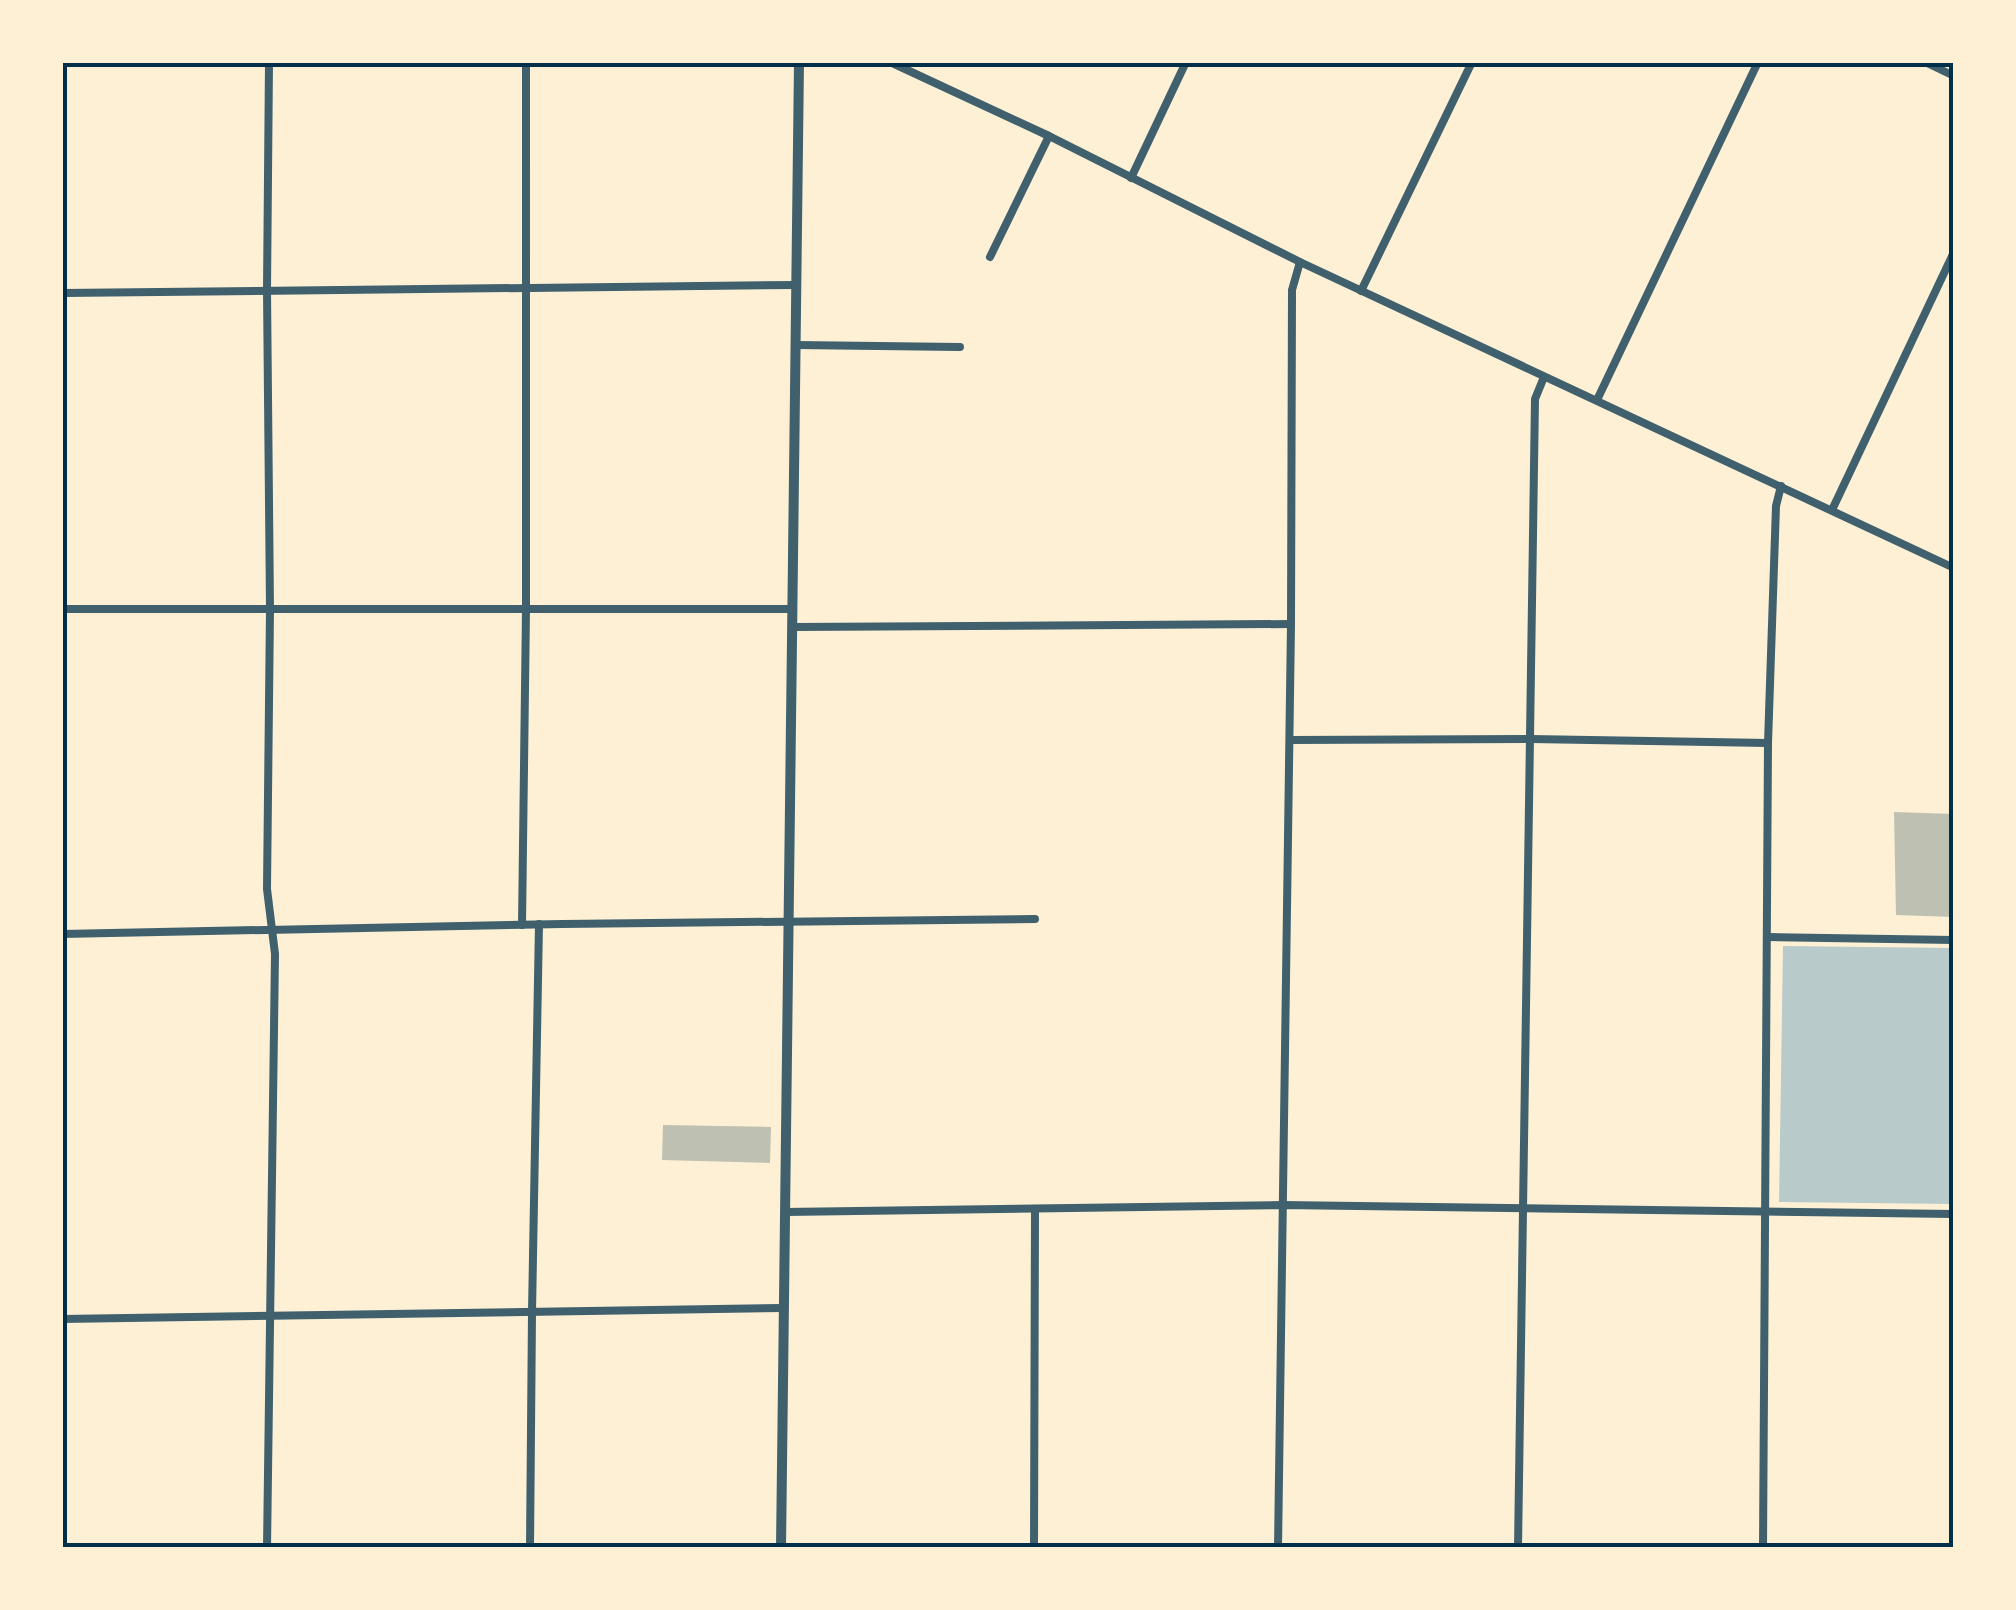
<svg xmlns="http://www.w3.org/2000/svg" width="2016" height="1610" font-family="Ubuntu,sans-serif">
<rect width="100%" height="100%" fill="#fdf0d5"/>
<path fill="#b9caca" d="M1783 946 1953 948V1204L1779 1202Z"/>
<g fill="#bec0b2">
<path d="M1894 812 1954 814V917L1896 915Z"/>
<path d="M663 1125 771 1127 770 1163 662 1160Z"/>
</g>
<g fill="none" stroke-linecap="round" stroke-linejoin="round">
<g stroke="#3f606c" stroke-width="8">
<path d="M890 62 1049 136 1300 262 1954 568"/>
<path d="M1925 62 1954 76"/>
<path d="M1131 178 1186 62"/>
<path d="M990 257 1049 136"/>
<path d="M1361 291 1472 62"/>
<path d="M62 293 796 285"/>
<path d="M795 345 960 347"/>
<path d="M1597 400 1758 62"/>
<path d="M1832 510 1954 252"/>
<path d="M62 609H792"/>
<path d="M792 627 1291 624"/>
<path d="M1290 740 1531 739 1768 743"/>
<path d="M522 925 526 609V62"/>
<path d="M62 934 562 924 1035 919"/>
<path d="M1769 937 1954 940"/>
<path d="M785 1212 1282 1205 1954 1214"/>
<path d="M62 1319 783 1308"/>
<path d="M267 1548 275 954 267 889 270 609 267 290 269 62"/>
<path d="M530 1548 532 1312 539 924"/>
<path d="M1034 1548 1035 1209"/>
<path d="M1278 1548 1291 624 1292 290 1300 262"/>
<path d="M1518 1548 1535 399 1544 377"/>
<path d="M1763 1548 1768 743 1776 506 1781 486"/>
</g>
<path stroke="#3f606c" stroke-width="10" d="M781 1548 799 62"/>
</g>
<rect width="2016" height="1610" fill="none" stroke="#fdf0d5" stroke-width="130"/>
<rect x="65" y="65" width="1886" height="1480" fill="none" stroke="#003049" stroke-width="4"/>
</svg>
